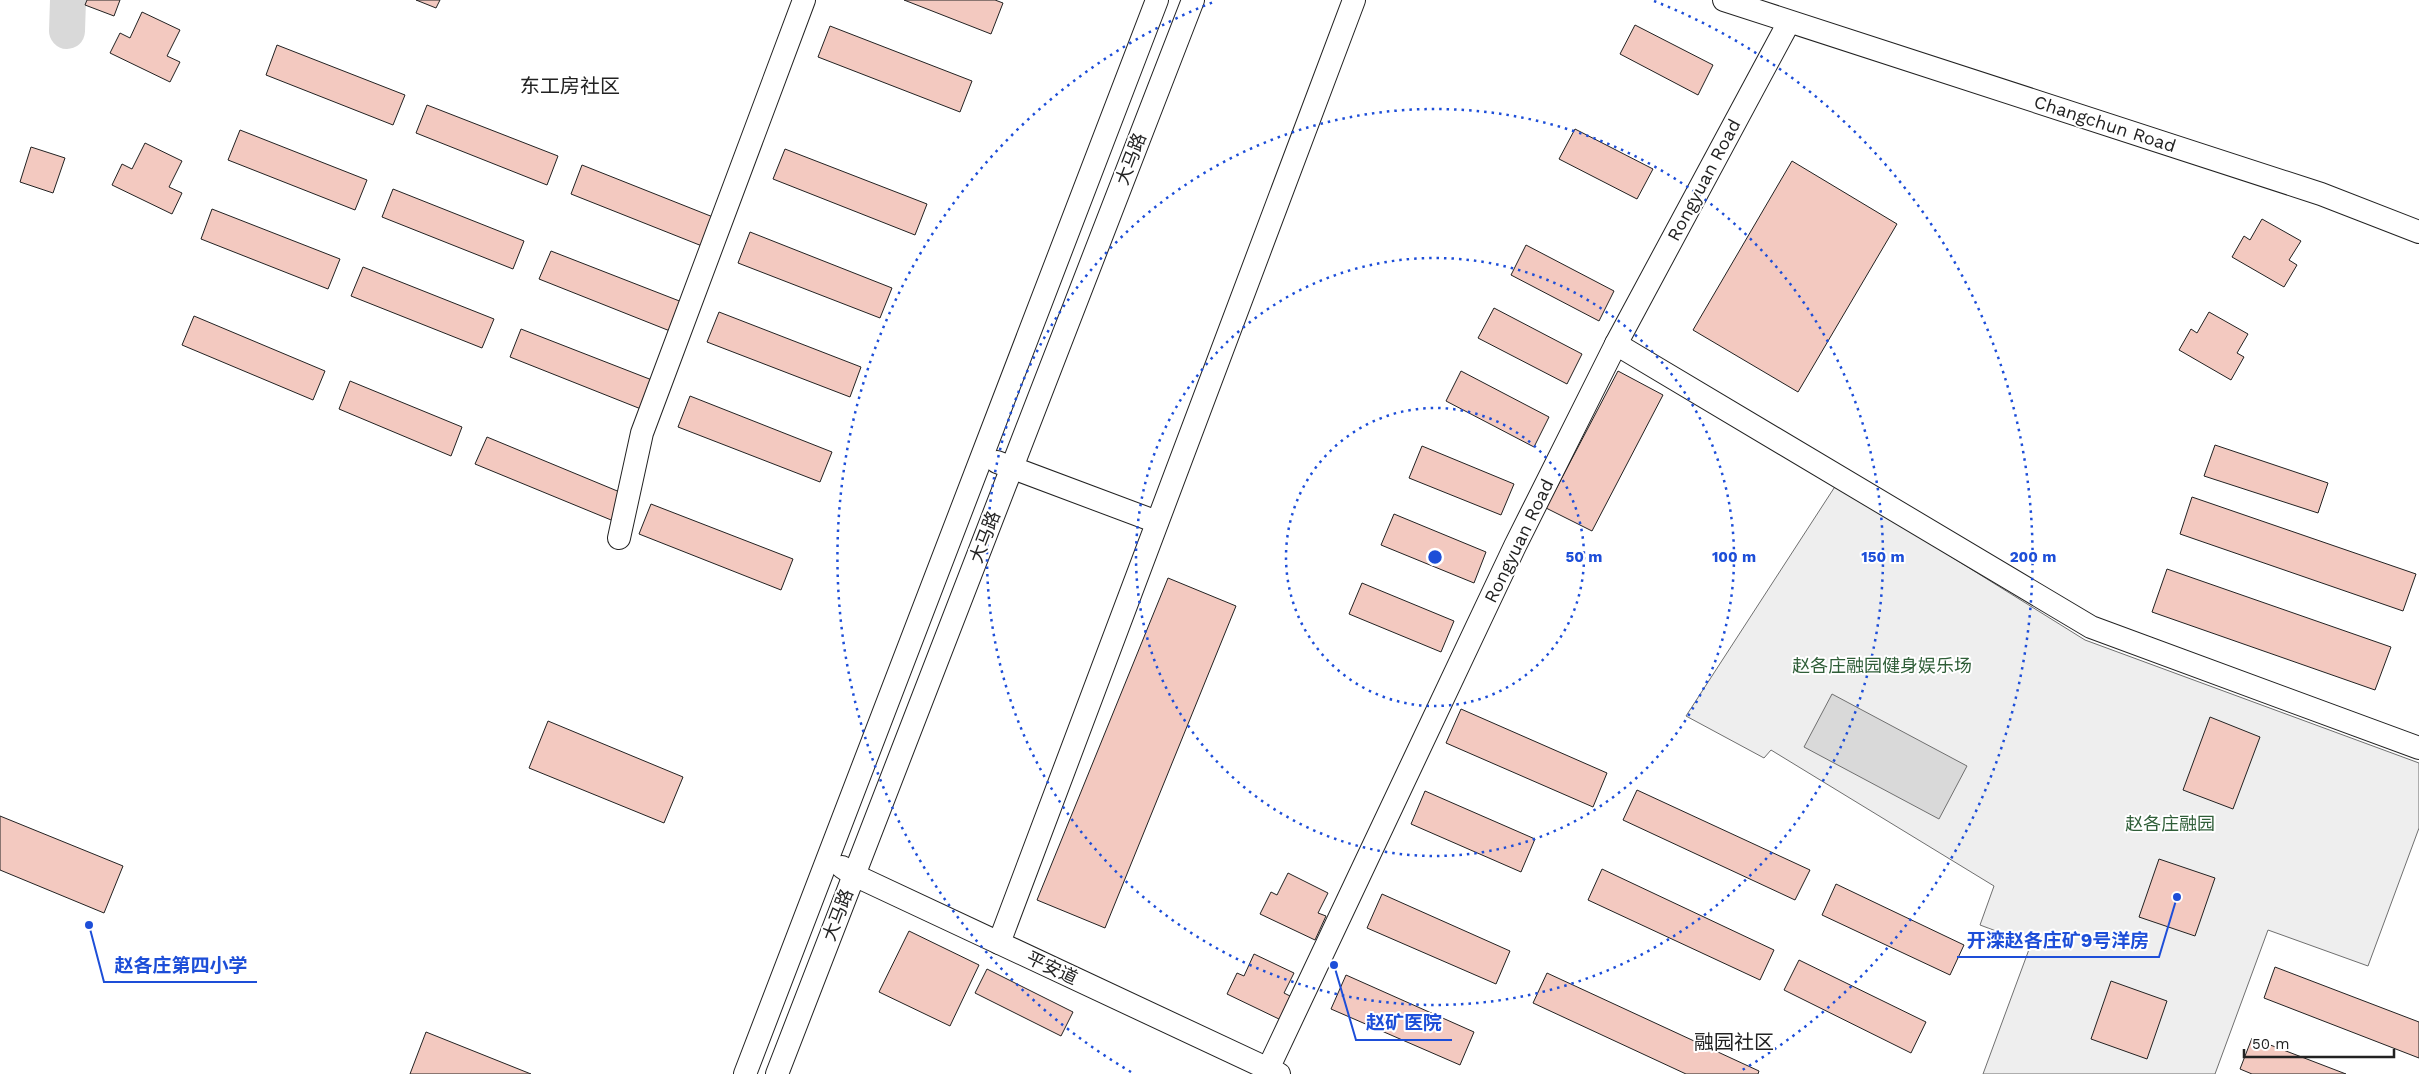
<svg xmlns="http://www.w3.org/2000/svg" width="2419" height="1074" font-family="'Work Sans','Noto Sans SC',sans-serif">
<rect width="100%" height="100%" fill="#fff"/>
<path fill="#eee" stroke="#6f6f6f" d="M1836 485 2085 640 2419 763V828L2368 966 2268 930 2215 1074H1983L2031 944 1980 925 1994 886 1771 750 1764 758 1686 716Z"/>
<path fill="#d9d9d9" stroke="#6f6f6f" d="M1832 694 1967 766 1939 819 1804 747Z"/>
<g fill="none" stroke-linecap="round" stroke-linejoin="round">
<path stroke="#d9d9d9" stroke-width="36" d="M67 31 68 0"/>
</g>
<g fill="#f3c9c0" stroke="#222">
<path d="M87 0H120L114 16 85 5Z"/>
<path d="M416 0H440L436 8Z"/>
<path d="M904 0H995L1003 3 991 34Z"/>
<path d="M142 12 180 30 167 56 180 62 170 82 110 53 120 33 130 38Z"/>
<path d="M1635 25 1713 65 1698 95 1620 54Z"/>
<path d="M830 26 972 81 960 112 818 57Z"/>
<path d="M277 45 405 95 393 125 266 75Z"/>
<path d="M427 105 558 156 547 185 416 133Z"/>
<path d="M1575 129 1653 169 1637 199 1559 159Z"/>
<path d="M240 130 367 180 355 210 228 160Z"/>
<path d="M145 143 182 161 169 187 182 193 172 214 112 185 122 164 132 169Z"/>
<path d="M31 147 65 158 53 193 20 182Z"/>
<path d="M785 149 927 204 915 235 773 179Z"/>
<path d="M1792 161 1897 224 1798 392 1693 330Z"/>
<path d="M582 165 713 217 702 246 571 194Z"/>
<path d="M393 189 524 241 513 269 382 217Z"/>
<path d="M212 209 340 259 328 289 201 239Z"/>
<path d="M2262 219 2301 241 2289 260 2297 265 2284 287 2232 257 2244 236 2250 240Z"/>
<path d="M750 232 892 288 880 318 738 263Z"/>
<path d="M1526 245 1614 291 1599 321 1511 275Z"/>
<path d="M551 251 682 302 670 331 539 279Z"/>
<path d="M363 267 494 319 482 348 351 296Z"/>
<path d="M1494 308 1582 354 1567 384 1478 338Z"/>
<path d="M719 312 861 367 850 397 707 342Z"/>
<path d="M2209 312 2248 334 2237 353 2244 357 2231 380 2179 350 2191 329 2197 333Z"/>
<path d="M194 316 325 371 313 400 182 345Z"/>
<path d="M521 329 652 380 641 409 510 357Z"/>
<path d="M1461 371 1549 417 1534 447 1446 401Z"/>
<path d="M1618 371 1663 395 1592 531 1546 508Z"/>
<path d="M350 381 462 427 451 456 339 409Z"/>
<path d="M690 396 832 452 820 482 678 427Z"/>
<path d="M487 437 627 495 616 522 475 464Z"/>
<path d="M2215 445 2328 483 2318 513 2204 476Z"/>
<path d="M1422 446 1514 484 1501 515 1409 478Z"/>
<path d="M2192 497 2416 574 2403 611 2180 534Z"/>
<path d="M651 504 793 559 781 590 639 534Z"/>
<path d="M1394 514 1486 552 1474 583 1381 545Z"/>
<path d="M2167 569 2391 647 2375 690 2152 612Z"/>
<path d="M1168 578 1236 606 1105 928 1037 900Z"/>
<path d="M1362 583 1454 621 1441 652 1349 614Z"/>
<path d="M1461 709 1607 773 1593 807 1446 743Z"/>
<path d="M2210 717 2260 737 2233 809 2183 790Z"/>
<path d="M548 721 683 777 664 823 529 768Z"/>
<path d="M1637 790 1810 870 1795 900 1623 820Z"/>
<path d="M1425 791 1535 839 1521 872 1411 824Z"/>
<path d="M0 816 123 866 104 913 0 870Z"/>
<path d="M2159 859 2215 878 2195 936 2139 917Z"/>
<path d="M1602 869 1774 950 1760 980 1588 900Z"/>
<path d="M1288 873 1328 893 1318 913 1326 916 1315 940 1260 914 1271 892 1277 895Z"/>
<path d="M1836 884 1964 945 1950 975 1822 915Z"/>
<path d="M1382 894 1510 951 1496 984 1367 928Z"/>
<path d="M909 931 979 965 950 1026 879 992Z"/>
<path d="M1254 954 1294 973 1284 993 1292 997 1281 1020 1227 994 1237 973 1244 976Z"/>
<path d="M1799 960 1926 1022 1911 1053 1784 990Z"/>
<path d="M2275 967 2419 1022V1058L2264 998Z"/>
<path d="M987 969 1073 1012 1061 1036 975 993Z"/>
<path d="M1547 973 1759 1071 1758 1074H1686L1533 1003Z"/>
<path d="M1346 975 1474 1032 1460 1065 1331 1009Z"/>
<path d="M2111 981 2167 1001 2147 1059 2091 1039Z"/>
<path d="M426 1032 531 1074H410Z"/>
<path d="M2252 1038 2346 1074H2252L2240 1069Z"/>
</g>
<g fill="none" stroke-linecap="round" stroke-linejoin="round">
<defs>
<g id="minor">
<path d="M1724 0 2321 194 2419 232"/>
<path d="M1616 344 2091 627 2419 748"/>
<path d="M997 462 1157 522"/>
<path d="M619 538 642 433 804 0"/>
<path d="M842 867 854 875 1279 1074"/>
<path d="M999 943 1354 0"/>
<path d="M1268 1069 1515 546 1616 344 1789 22"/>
<path d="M745 1074 1157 0"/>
<path d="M777 1074 1193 0"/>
</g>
</defs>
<use href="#minor" stroke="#222" stroke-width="24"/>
<use href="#minor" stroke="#fff" stroke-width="22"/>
</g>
<g fill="none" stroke="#1d4ed8" stroke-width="2.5" stroke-dasharray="2.5 5">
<circle cx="1435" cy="557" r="149"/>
<circle cx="1435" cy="557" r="299"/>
<circle cx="1435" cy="557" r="448"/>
<path d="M1131 1072A598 598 0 0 1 1216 1M1654 1A598 598 0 0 1 1739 1072"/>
</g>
<g text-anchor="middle" stroke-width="4" stroke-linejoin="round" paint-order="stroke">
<g font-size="18" fill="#222" stroke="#fff">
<text transform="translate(2105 124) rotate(18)" y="6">Changchun Road</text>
<text transform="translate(1131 159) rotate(-69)" y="6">大马路</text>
<text transform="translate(1704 180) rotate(-62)" y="6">Rongyuan Road</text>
<text transform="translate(985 537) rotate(-69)" y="6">大马路</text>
<text transform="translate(1519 541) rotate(-64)" y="6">Rongyuan Road</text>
<text transform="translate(838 915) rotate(-69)" y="6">大马路</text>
<text transform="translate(1052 968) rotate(25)" y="6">平安道</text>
</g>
<g font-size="18" fill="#2f5e38" stroke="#fff">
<text x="1882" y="672">赵各庄融园健身娱乐场</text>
<text x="2170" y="830">赵各庄融园</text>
</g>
<g font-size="20" fill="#222" stroke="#fff">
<text x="570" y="93">东工房社区</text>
<text x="1734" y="1049">融园社区</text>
</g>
</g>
<circle cx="1435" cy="557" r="8" fill="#1d4ed8" stroke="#fff" stroke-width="2.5"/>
<g font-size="15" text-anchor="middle" font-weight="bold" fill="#1d4ed8" stroke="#fff" stroke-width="4" stroke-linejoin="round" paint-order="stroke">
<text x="1584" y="562">50 m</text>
<text x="1734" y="562">100 m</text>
<text x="1883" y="562">150 m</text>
<text x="2033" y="562">200 m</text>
</g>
<path fill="none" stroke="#1d4ed8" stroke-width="2" d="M2177 897L2159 957H1957M89 925L104 982H257M1334 965L1356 1040H1452"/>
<g fill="#1d4ed8" stroke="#fff" stroke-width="2">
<circle cx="2177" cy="897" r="5"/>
<circle cx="89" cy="925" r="5"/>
<circle cx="1334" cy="965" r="5"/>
</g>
<g font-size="19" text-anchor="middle" font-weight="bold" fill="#1d4ed8" stroke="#fff" stroke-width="4" stroke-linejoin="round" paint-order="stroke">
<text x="2058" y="947">开滦赵各庄矿9号洋房</text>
<text x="181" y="972">赵各庄第四小学</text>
<text x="1404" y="1029">赵矿医院</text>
</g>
<path d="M2244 1049v8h150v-8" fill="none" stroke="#222222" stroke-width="2.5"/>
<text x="2252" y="1049" font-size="15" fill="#222222" stroke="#ffffff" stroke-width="4" paint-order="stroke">50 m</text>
</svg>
